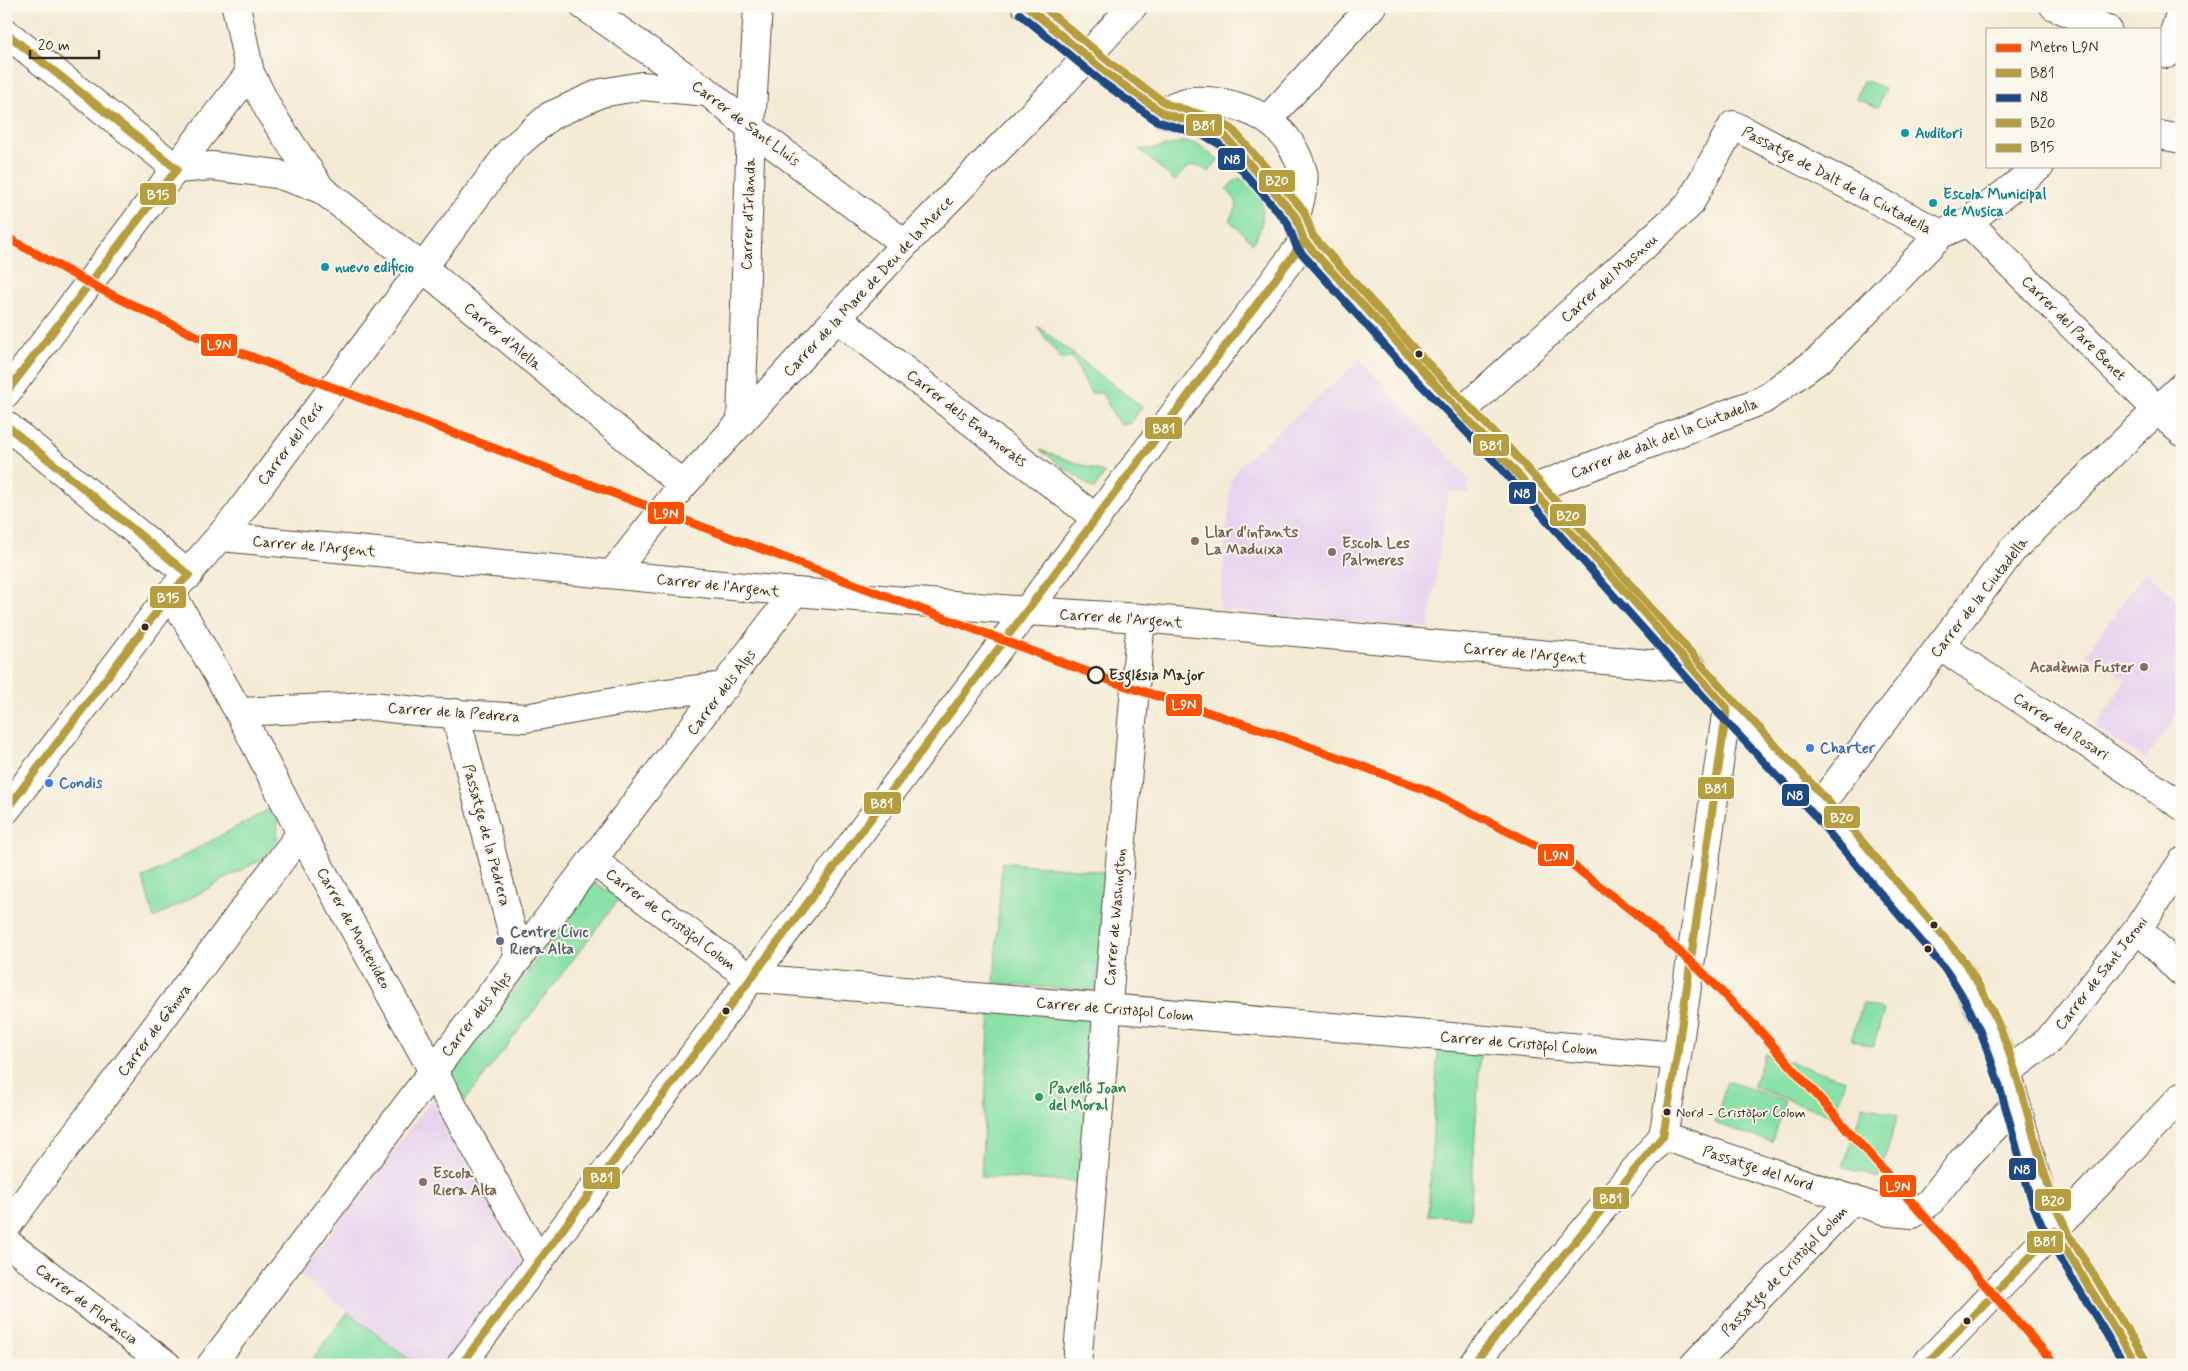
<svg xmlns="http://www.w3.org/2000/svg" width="2188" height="1371" font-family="Mynerve,sans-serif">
<rect width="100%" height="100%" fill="#fbf7ec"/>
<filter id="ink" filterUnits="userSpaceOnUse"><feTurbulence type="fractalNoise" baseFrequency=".02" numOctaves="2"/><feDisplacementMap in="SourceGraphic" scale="10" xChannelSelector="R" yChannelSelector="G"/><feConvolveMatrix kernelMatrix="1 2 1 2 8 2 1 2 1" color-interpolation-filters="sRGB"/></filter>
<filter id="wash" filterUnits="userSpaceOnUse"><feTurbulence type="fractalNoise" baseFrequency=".0096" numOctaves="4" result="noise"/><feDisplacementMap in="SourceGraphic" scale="20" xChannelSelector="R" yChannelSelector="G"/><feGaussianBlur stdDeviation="1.12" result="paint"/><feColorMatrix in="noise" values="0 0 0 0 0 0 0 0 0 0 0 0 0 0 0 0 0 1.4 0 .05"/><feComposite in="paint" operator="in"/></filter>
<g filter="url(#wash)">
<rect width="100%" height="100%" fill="#f4ebd5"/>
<g fill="#e7d2ef">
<path d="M1360 360 1470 480 1468 493 1448 492 1429 628 1220 610 1231 481 1239 466Z"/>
<path d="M2145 571 2182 605V714L2178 712 2146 760 2095 727 2126 680 2086 654Z"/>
<path d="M432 1100 522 1264 446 1365H416L299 1274Z"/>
</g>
<g fill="#88e1a6" stroke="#628662">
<path d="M1863 80 1885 88 1878 107 1856 99Z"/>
<path d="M1182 142 1198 144 1218 160 1209 172C1191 161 1187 166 1175 181L1139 149H1154Z"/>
<path d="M1238 178C1243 180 1249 182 1252 186 1268 200 1264 228 1253 243L1229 220 1237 207 1235 199 1226 189Z"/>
<path d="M1037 326 1142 407 1130 424H1119L1102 393H1091L1072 357 1061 359Z"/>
<path d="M1040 450 1105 473 1094 489Z"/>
<path d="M273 807 278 817 277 841 264 858 154 918 143 878Z"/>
<path d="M1002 862 1107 872 1096 992 994 983Z"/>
<path d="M595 882 619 899 465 1101 450 1075Z"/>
<path d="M1863 1003 1884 1010 1873 1047 1851 1040Z"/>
<path d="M990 1010 1096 1020 1081 1182 981 1177Z"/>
<path d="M1438 1050 1480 1053 1470 1218 1428 1215Z"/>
<path d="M1765 1054 1845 1080 1834 1116 1753 1087Z"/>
<path d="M1727 1081 1785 1101 1772 1142 1715 1123Z"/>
<path d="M1863 1105 1898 1116 1878 1178 1843 1167Z"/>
<path d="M348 1312 416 1365H308Z"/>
</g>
</g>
<g filter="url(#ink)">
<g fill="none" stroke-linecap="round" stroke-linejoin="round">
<defs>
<g id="minor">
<path d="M236 6 250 73 271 114 321 189 422 267 683 485"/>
<path d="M584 6 708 92 751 128 905 244"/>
<path d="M1026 6 1108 74 1163 113 1209 127 1225 136 1296 217 1304 241 1411 360 1501 454 1727 708 1819 806 1952 962 1963 977 1991 1031 2007 1072 2043 1201 2055 1231 2137 1365"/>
<path d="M2054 6 2107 29"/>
<path d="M6 33 177 169"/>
<path d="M2167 54 2182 8"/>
<path d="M1163 113C1181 100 1194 99 1217 102 1260 109 1290 128 1303 172 1306 181 1298 207 1296 217"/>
<path d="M1268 119 1372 6"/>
<path d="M2159 135 2182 139"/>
<path d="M177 169 212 166 277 174 321 189"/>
<path d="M1968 222 2158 411 2182 432"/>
<path d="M837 318 1097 519"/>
<path d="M6 393 208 126 250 73"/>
<path d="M1461 412 1689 205 1733 125 1941 234"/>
<path d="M741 422 751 128 758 6"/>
<path d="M6 425 189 575"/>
<path d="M1532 489 1763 400 1821 358 1941 234 1968 222 2040 166"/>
<path d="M221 537 795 592 1027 611 1141 618 1693 668"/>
<path d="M612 574 683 485 905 244 1063 83 1133 6"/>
<path d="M171 593 239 712 301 833 539 1262"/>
<path d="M1940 646 2182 806"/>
<path d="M239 712 373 706 424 712 525 718 659 694 726 686"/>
<path d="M455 713 519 958"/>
<path d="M1819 806 2014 548 2182 386"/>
<path d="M6 810 171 593 234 520 511 150 550 116 601 93 642 86 708 92"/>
<path d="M592 860 750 978 1677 1056"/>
<path d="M2138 928 2182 973"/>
<path d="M2007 1072 2048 1041 2138 928 2182 862"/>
<path d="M1663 1136 1889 1212 1913 1214 1929 1203 1963 1160 2015 1106"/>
<path d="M6 1227 301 833"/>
<path d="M6 1242 167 1365"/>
<path d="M211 1365 795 592"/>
<path d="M461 1365 1304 241"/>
<path d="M1077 1365 1141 618"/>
<path d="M1472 1365 1663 1136 1677 1056 1727 708"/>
<path d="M1694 1365 1853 1199"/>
<path d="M1925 1365 2182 1096"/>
</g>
</defs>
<use href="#minor" stroke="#574739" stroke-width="30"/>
<use href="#minor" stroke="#fff" stroke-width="28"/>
<defs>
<g id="bus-1">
<path d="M1026 6 1108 74 1163 113 1209 127 1225 136 1296 217 1304 241 1623 589 1727 708 1677 1056 1663 1136 1472 1365"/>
<path d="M461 1365 1304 241"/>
<path d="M1925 1365 2055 1231 2137 1365"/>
</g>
<path id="bus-2" d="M1020 14 1102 82 1157 121 1205 136 1219 144 1287 222 1297 248 1404 367 1494 461 1720 715 1812 813 1944 968C1996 1038 2007 1124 2033 1204 2043 1232 2058 1256 2074 1281 2091 1309 2108 1337 2125 1365"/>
<path id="bus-3" d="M1042 6 1114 66 1167 104 1213 118 1232 129 1304 211 1313 236 1418 353 1508 447 1734 701 1826 799 1960 956C2016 1032 2023 1114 2053 1199 2062 1225 2077 1248 2092 1272 2110 1301 2128 1331 2146 1360"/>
<g id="bus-4">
<path d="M6 33 177 169 6 393"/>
<path d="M6 425 189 575 171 593 6 810"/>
</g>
</defs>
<use href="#bus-1" stroke="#fbf7ec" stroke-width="11"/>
<use href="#bus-2" stroke="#fbf7ec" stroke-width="11"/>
<use href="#bus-3" stroke="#fbf7ec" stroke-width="11"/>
<use href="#bus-4" stroke="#fbf7ec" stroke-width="11"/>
<use href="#bus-1" stroke="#b69d3e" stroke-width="8"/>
<use href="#bus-2" stroke="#1c4883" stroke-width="8"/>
<use href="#bus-3" stroke="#b69d3e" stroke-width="8"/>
<use href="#bus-4" stroke="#b69d3e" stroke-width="8"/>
<defs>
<path id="metro-1" d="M6 237 100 289 196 336 1117 683 1272 733 1426 790 1567 861 1635 913 1699 969 1760 1031 2056 1365"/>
</defs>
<use href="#metro-1" stroke="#fbf7ec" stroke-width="12"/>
<use href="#metro-1" stroke="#fe5000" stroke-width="9"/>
</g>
</g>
<g fill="#0f9aa8" stroke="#fbf7ec" stroke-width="2">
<circle cx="1905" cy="133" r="5"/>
<circle cx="1933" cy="203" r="5"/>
<circle cx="325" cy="267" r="5"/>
</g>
<g fill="#3b2a1e" stroke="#fbf7ec" stroke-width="2">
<circle cx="1419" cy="354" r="4.5"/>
<circle cx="145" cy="627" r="4.5"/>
<circle cx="1934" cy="925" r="4.5"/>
<circle cx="1928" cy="949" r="4.5"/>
<circle cx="726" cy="1011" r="4.5"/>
<circle cx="1667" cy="1112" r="4.5"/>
<circle cx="1967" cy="1321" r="4.5"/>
</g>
<g fill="#8d6e63" stroke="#fbf7ec" stroke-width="2">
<circle cx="1195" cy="541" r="5"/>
<circle cx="1332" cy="552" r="5"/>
<circle cx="2144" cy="667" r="5"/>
<circle cx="423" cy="1182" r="5"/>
</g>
<circle fill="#fbf7ec" stroke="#3b2a1e" stroke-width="2.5" cx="1096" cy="675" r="8"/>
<g fill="#3f7fe0" stroke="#fbf7ec" stroke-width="2">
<circle cx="1810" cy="748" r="5"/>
<circle cx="49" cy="783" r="5"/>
</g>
<circle fill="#5c6f8a" stroke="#fbf7ec" stroke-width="2" cx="500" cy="941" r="5"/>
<circle fill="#2e9e5b" stroke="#fbf7ec" stroke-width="2" cx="1039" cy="1097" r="5"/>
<g text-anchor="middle" stroke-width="4" stroke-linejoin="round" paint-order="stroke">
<g font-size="14" fill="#3b2a1e" stroke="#fbf7ec" text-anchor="start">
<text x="1676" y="1117">Nord - Cristòfor Colom</text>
</g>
<g font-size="15" fill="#3b2a1e" stroke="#fbf7ec">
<text transform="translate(746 123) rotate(37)" y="5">Carrer de Sant Lluís</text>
<text transform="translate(1837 180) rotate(28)" y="5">Passatge de Dalt de la Ciutadella</text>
<text transform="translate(748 214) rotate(-88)" y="5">Carrer d'Irlanda</text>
<text transform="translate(1609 278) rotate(-42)" y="5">Carrer del Masnou</text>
<text transform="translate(868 286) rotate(-47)" y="5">Carrer de la Mare de Deu de la Merce</text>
<text transform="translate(2074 328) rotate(45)" y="5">Carrer del Pare Benet</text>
<text transform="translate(503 336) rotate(40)" y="5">Carrer d'Alella</text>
<text transform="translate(967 418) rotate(38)" y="5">Carrer dels Enamorats</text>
<text transform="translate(1664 438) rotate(-21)" y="5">Carrer de dalt del la Ciutadella</text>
<text transform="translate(290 444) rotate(-53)" y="5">Carrer del Perú</text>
<text transform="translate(314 546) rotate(5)" y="5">Carrer de l'Argent</text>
<text transform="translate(718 585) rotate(6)" y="5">Carrer de l'Argent</text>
<text transform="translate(1979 597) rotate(-52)" y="5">Carrer de la Ciutadella</text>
<text transform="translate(1121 618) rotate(4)" y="5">Carrer de l'Argent</text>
<text transform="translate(1525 653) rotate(5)" y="5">Carrer de l'Argent</text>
<text transform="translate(721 692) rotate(-53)" y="5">Carrer dels Alps</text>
<text transform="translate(454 712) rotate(4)" y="5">Carrer de la Pedrera</text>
<text transform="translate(2061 726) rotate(33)" y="5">Carrer del Rosari</text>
<text transform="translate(487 835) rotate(75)" y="5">Passatge de la Pedrera</text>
<text transform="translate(1115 917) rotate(-85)" y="5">Carrer de Washington</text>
<text transform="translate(671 919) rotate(37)" y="5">Carrer de Cristòfol Colom</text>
<text transform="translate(354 928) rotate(61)" y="5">Carrer de Montevideo</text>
<text transform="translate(2101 973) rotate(-52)" y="5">Carrer de Sant Jeroni</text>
<text transform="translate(1115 1009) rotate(5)" y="5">Carrer de Cristòfol Colom</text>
<text transform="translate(476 1014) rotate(-52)" y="5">Carrer dels Alps</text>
<text transform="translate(154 1030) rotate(-53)" y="5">Carrer de Gènova</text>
<text transform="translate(1519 1043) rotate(5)" y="5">Carrer de Cristòfol Colom</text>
<text transform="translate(1758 1168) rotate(18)" y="5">Passatge del Nord</text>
<text transform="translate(1784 1271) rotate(-46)" y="5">Passatge de Cristòfol Colom</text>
<text transform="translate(87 1304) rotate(37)" y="5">Carrer de Florència</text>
</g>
<g font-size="15" font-weight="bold" fill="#0d838f" stroke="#fbf7ec" text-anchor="start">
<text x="1915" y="138">Auditori</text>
<text x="1943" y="199">Escola Municipal<tspan x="1943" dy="17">de Musica</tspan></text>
<text x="335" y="272">nuevo edificio</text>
</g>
<g font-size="15" font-weight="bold" fill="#785e54" stroke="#fbf7ec" text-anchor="start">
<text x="1205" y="537">Llar d'infants<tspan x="1205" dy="17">La Maduixa</tspan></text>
<text x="1342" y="548">Escola Les<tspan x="1342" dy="17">Palmeres</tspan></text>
<text x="2134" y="672" text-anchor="end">Acadèmia Fuster</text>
<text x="433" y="1178">Escola<tspan x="433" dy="17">Riera Alta</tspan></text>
</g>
<g font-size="15" font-weight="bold" fill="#3b2a1e" stroke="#fbf7ec" text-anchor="start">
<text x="1109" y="680">Església Major</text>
</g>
<g font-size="15" font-weight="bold" fill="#366cbe" stroke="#fbf7ec" text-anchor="start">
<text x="1820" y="753">Charter</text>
<text x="59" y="788">Condis</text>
</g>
<g font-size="15" font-weight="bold" fill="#4e5e75" stroke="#fbf7ec" text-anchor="start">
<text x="510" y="937">Centre Civic<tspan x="510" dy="17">Riera Alta</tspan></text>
</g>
<g font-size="15" font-weight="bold" fill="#27864d" stroke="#fbf7ec" text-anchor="start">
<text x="1049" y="1093">Pavelló Joan<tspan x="1049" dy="17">del Moral</tspan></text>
</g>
</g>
<g stroke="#fbf7ec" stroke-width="2">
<rect x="1185" y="113" width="38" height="24" rx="5" fill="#b69d3e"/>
<rect x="1217" y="147" width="29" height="24" rx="5" fill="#1c4883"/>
<rect x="1258" y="169" width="38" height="24" rx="5" fill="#b69d3e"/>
<rect x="139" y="182" width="38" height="24" rx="5" fill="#b69d3e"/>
<rect x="200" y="333" width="38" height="24" rx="5" fill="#fe5000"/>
<rect x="1144" y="416" width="39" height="24" rx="5" fill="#b69d3e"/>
<rect x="1472" y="433" width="38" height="24" rx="5" fill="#b69d3e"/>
<rect x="1508" y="481" width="29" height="24" rx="5" fill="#1c4883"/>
<rect x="647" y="501" width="38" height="24" rx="5" fill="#fe5000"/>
<rect x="1549" y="503" width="38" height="24" rx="5" fill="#b69d3e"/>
<rect x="149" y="585" width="38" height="24" rx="5" fill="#b69d3e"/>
<rect x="1165" y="693" width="38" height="24" rx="5" fill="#fe5000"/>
<rect x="1697" y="776" width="38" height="24" rx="5" fill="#b69d3e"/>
<rect x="1781" y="783" width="29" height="24" rx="5" fill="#1c4883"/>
<rect x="863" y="791" width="39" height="24" rx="5" fill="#b69d3e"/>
<rect x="1823" y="805" width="38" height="24" rx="5" fill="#b69d3e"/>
<rect x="1537" y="843" width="38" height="24" rx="5" fill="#fe5000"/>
<rect x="2008" y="1157" width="29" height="24" rx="5" fill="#1c4883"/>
<rect x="582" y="1166" width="39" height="24" rx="5" fill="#b69d3e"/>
<rect x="1879" y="1174" width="38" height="24" rx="5" fill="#fe5000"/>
<rect x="1592" y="1186" width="38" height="24" rx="5" fill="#b69d3e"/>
<rect x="2034" y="1188" width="38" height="24" rx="5" fill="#b69d3e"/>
<rect x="2026" y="1230" width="38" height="24" rx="5" fill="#b69d3e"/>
</g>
<g font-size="14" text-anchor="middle" font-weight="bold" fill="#fff">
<text x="1204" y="130">B81</text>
<text x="1232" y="164">N8</text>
<text x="1277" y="185">B20</text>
<text x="158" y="199">B15</text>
<text x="219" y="349">L9N</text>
<text x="1164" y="433">B81</text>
<text x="1491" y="450">B81</text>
<text x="1522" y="498">N8</text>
<text x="666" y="518">L9N</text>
<text x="1568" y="520">B20</text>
<text x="168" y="602">B15</text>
<text x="1184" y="709">L9N</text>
<text x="1716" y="793">B81</text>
<text x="1795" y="800">N8</text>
<text x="882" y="808">B81</text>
<text x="1842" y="822">B20</text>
<text x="1556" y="860">L9N</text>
<text x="2022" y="1174">N8</text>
<text x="602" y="1182">B81</text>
<text x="1898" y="1191">L9N</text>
<text x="1611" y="1203">B81</text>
<text x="2053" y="1205">B20</text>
<text x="2045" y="1246">B81</text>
</g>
<rect width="2188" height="1371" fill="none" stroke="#fbf7ec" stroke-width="25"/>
<rect x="1986" y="28" width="175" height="140" fill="#fbf7ec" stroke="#aea59a"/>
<rect x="1996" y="44" width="25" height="8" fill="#fe5000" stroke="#aea59a"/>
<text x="2030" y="52" font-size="15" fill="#3b2a1e">Metro L9N</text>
<rect x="1996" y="69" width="25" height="8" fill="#b69d3e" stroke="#aea59a"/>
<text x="2030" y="78" font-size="15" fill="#3b2a1e">B81</text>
<rect x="1996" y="94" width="25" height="8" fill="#1c4883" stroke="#aea59a"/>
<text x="2030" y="102" font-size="15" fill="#3b2a1e">N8</text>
<rect x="1996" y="119" width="25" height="8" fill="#b69d3e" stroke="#aea59a"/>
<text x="2030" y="128" font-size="15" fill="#3b2a1e">B20</text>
<rect x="1996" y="144" width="25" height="8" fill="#b69d3e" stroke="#aea59a"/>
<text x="2030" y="152" font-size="15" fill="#3b2a1e">B15</text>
<path d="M30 50v8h69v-8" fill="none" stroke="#3b2a1e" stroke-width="2.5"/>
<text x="38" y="50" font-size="15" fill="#3b2a1e" stroke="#fbf7ec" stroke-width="4" paint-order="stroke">20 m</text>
</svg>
